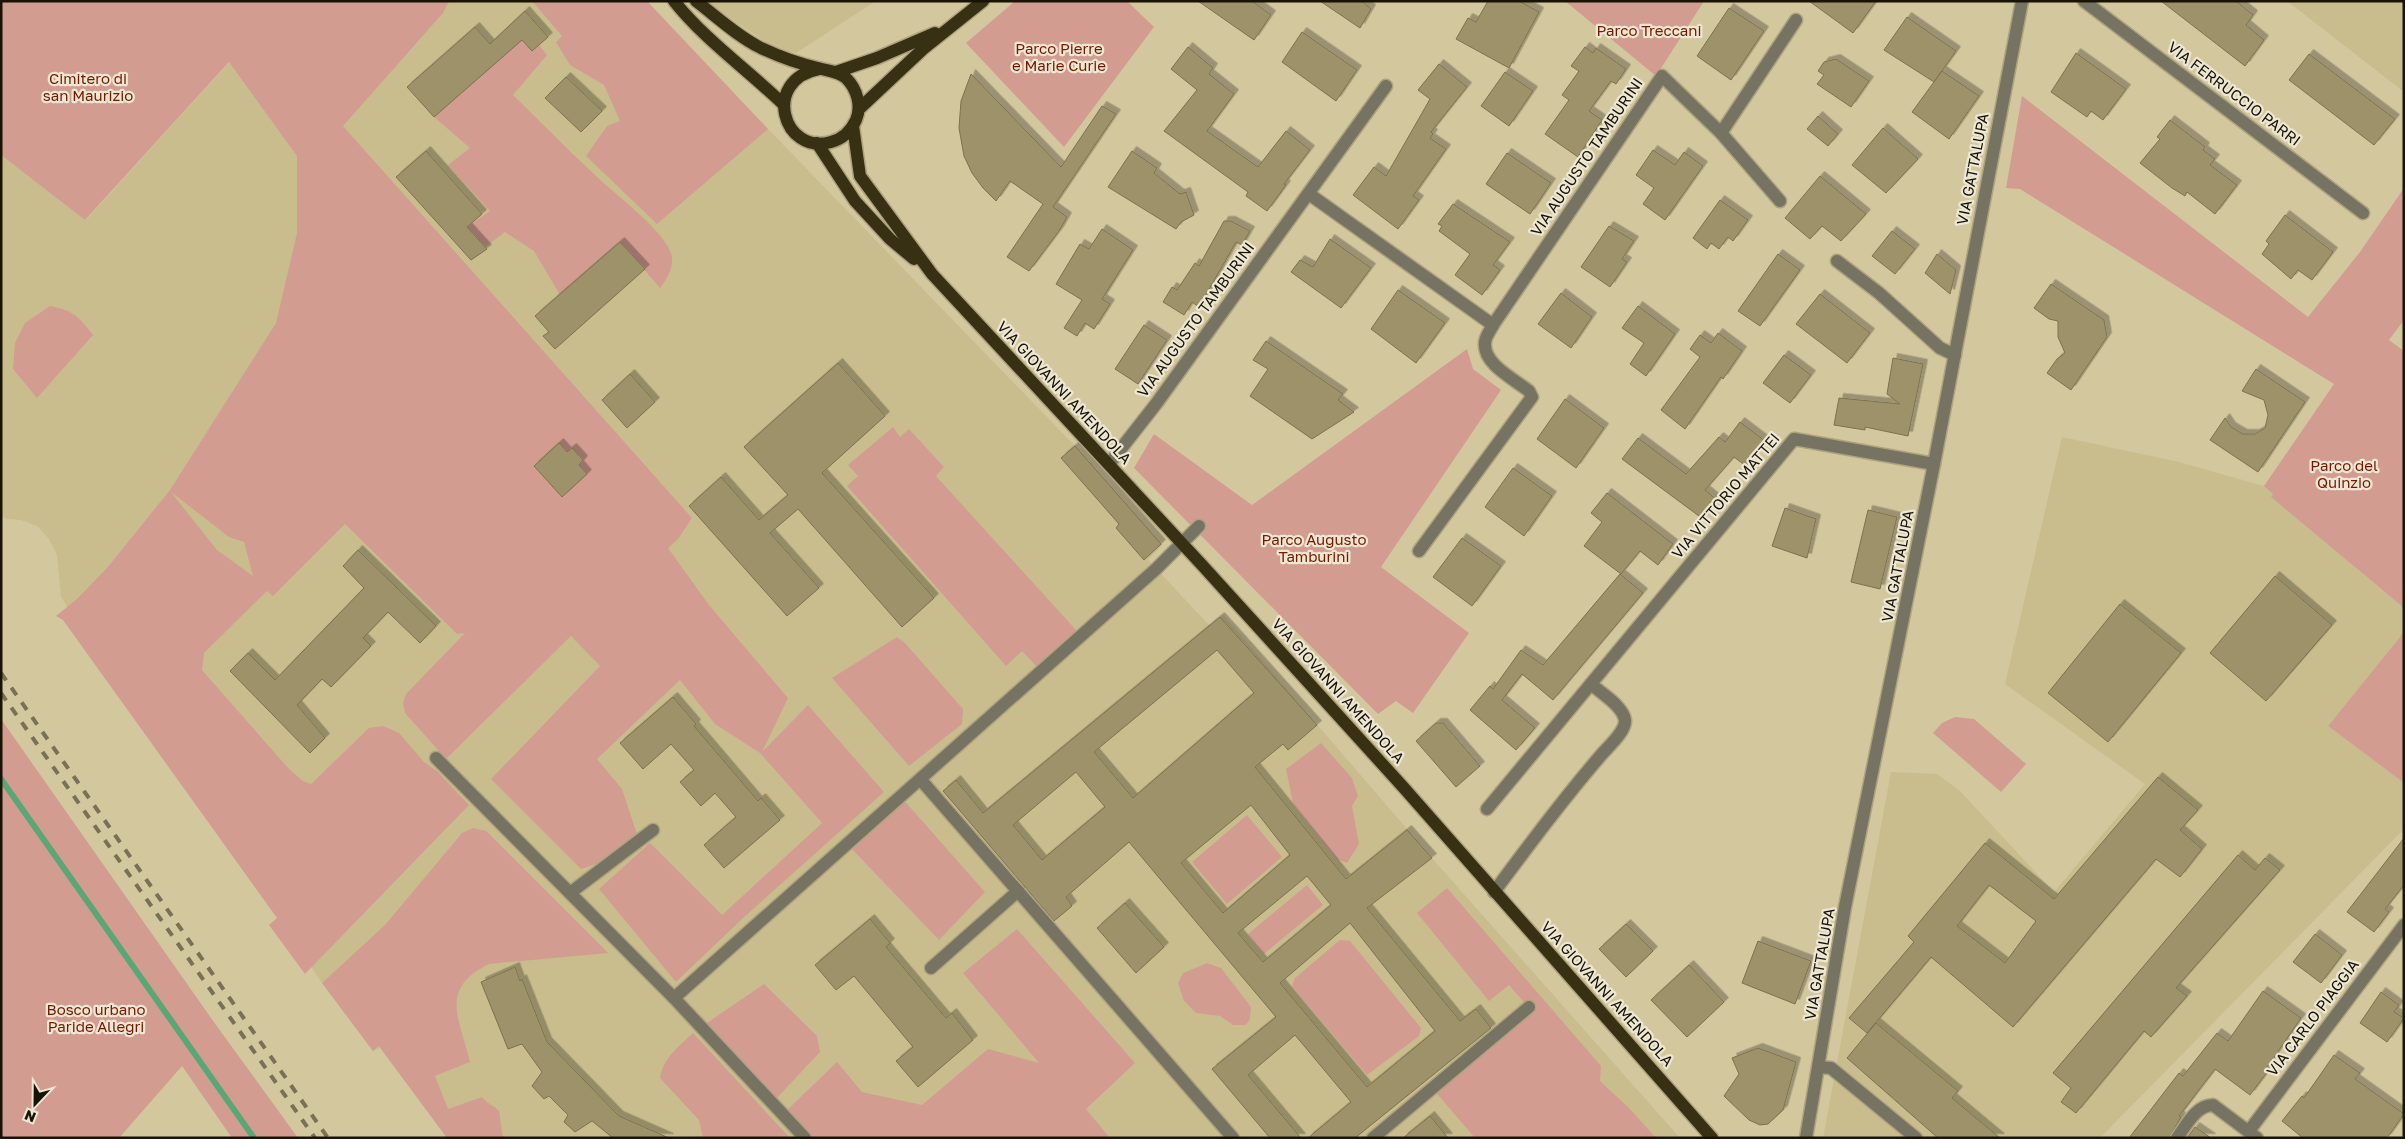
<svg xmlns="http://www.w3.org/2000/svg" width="2405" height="1139" font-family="'Golos Text',sans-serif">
<defs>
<filter id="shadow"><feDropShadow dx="4.5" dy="-4.5" stdDeviation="0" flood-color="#0004"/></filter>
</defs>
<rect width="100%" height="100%" fill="#d3c79e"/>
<g fill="#cabd8d">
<path d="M285 1H644L1075 446 1163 545 1148 560 1210 626 1223 615 1432 858 1680 1138H447L380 1048 373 1051 322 983 88 638 61 597 57 555 49 539 37 526 21 520 6 519 1 514V155L86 220Z"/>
<path d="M704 1H876L796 53 774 47Z"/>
<path d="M2287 1H2404V92Z"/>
<path d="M2062 437 2179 462 2264 486 2364 575 2404 608V632L2328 726 2404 783V829L2100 1138H1823L1891 772 1937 774 1959 790 2054 892 2145 784 2005 684Z"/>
</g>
<g fill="#d29d90" fill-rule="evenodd">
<path d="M1 1H449L443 13 343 126 692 518 678 539 668 548 709 605 788 698 762 752 808 705 884 792 742 919 676 982 599 889 650 843 722 915 822 823 760 753 715 724 680 680 597 759 622 789 642 849 581 869 491 779 600 666 571 636 446 759 405 713 403 703 406 694 465 633 457 634 345 524 273 596 267 591 204 653 202 670 289 769 303 781 311 784 369 728 383 726 399 733 424 762 437 771 469 805 305 974 269 925 277 918 63 620 56 616 77 599 107 568 170 490 276 323 297 233V156L229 62 85 220 1 155ZM171 492 229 537 244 542 253 576 217 550Z"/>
<path d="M532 1H647L768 129 657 224 586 156 607 126 620 121 604 85 570 65 556 42 562 36Z"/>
<path d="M1015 1H1127L1154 27 1064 147 966 43Z"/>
<path d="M1565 1H1704L1656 76Z"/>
<path d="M522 40 532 51 539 45 547 55 513 95C540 121 566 148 593 173 613 193 662 228 671 253 675 265 668 278 660 288L620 242 560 295 534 251 505 232 485 247 467 227 490 211 448 165 470 148 434 117Z"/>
<path d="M2022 96 2308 317 2360 252 2404 188V320L2389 340 2404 351V608L2271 497 2273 494 2264 486 2334 384 2020 189 2006 188Z"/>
<path d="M50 306C73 310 79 317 93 335L37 398 13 369 15 343 25 323Z"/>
<path d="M1467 349 1473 369 1501 390 1381 567 1469 633 1413 713 1396 701 1378 714 1134 468 1154 434 1252 505Z"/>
<path d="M893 427 900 437 909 429 944 467 936 476 1077 631 1038 668 1022 651 1006 666 847 486 858 476 848 465Z"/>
<path d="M2404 632V783L2328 726Z"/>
<path d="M897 637 905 643 963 709 962 724 909 766 832 678Z"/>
<path d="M1955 717 1974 719 2026 764 2001 792 1933 733 1942 723Z"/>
<path d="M1 719 216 1025 298 1138H232L182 1066 119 1138H1Z"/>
<path d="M1321 743 1352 778 1358 796 1352 806 1359 844 1347 863 1337 859 1293 803 1286 769Z"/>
<path d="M901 797 985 892 939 940 848 845Z"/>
<path d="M1247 815 1282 857 1227 904 1192 862Z"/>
<path d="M473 828 486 831 608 953 489 964C438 989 460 1019 470 1062L435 1076 448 1109 482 1097C487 1104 494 1105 499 1111L503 1138H447L379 1046 373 1051 322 983 385 925 462 833Z"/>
<path d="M1307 885 1323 905 1264 954 1248 934Z"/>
<path d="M1447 888 1601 1066 1600 1081 1629 1108 1656 1138H1475L1432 1088 1528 1007 1509 985 1489 1001 1417 913Z"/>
<path d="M1017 929 1135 1063 1086 1109 1110 1138H805L783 1114 837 1062 862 1092 922 1105 988 1049 1039 1063 963 973Z"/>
<path d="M1340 940 1350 941 1421 1028 1419 1036 1367 1075 1292 986 1295 978Z"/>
<path d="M1207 963 1221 968 1251 1007 1250 1019 1246 1025H1233L1220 1016 1196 1013 1184 1001 1178 983 1183 973Z"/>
<path d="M764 984 817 1036 820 1052 775 1100 704 1025Z"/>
<path d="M693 1033 790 1138H703L699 1120 660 1078C663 1058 679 1046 693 1033Z"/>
</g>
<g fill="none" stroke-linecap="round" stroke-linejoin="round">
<path stroke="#5ba675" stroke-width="6" d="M1 779 254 1138"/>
</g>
<g fill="#9d926b" stroke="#7d724c" fill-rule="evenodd" filter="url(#shadow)">
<path d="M1198 1H1252L1271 15 1254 40Z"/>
<path d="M1320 1H1362L1371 9 1360 28Z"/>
<path d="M1488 1H1519L1539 12 1509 68 1456 39 1468 18 1476 22Z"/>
<path d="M1809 1H1876L1853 33Z"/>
<path d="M2161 1H2236L2253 15 2246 25 2264 40 2245 66Z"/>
<path d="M1729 8 1764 31 1731 80 1697 56Z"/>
<path d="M525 11 548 37 532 51 522 40 434 117 407 87 475 27 490 44Z"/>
<path d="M1907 17 1956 51 1934 82 1884 50Z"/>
<path d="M1302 32 1357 70 1336 101 1282 62Z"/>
<path d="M1188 47 1213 68 1209 74 1234 94 1207 131 1258 167 1286 131 1310 150 1284 184 1286 185 1267 211 1246 196 1248 192 1164 131 1197 90 1171 69Z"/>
<path d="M1585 47 1593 53 1596 48 1626 69 1616 84 1611 81 1589 111 1602 120 1578 157 1545 134 1569 100 1562 95 1579 71 1571 66Z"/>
<path d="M2076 53 2126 89 2103 120 2091 111 2087 117 2051 92Z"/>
<path d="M2309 54 2395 119 2374 145 2289 80Z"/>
<path d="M1836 59 1869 81 1851 107 1817 84 1824 75 1818 71 1824 62Z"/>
<path d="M1439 64 1467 87 1431 132 1433 134 1430 138 1446 149 1413 196 1419 200 1398 229 1353 195 1374 167 1386 176 1430 99 1418 90Z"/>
<path d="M1942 71 1979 96 1949 139 1912 112Z"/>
<path d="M1505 72 1533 91 1509 126 1481 106Z"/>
<path d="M971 74 1061 167 1102 106 1116 114 1053 207 1067 217 1059 231 1029 271 1007 257 1043 204 1010 181 996 201 983 188 972 173 964 156 959 128 961 101Z"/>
<path d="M566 77 602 111 581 132 545 98Z"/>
<path d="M1818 116 1838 134 1828 146 1807 129Z"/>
<path d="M2170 120 2205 147 2203 150 2215 159 2210 165 2237 185 2215 214 2187 192 2185 196 2172 188 2140 163 2160 139 2157 137Z"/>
<path d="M1883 128 1918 159 1886 193 1852 165Z"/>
<path d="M1653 150 1675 165 1684 152 1703 166 1665 220 1643 204 1654 188 1636 175Z"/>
<path d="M426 151 482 214 467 227 487 249 471 260 396 177Z"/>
<path d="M1132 151 1157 168 1154 173 1180 194 1186 192 1194 215 1181 222 1176 229 1108 187Z"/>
<path d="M1507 153 1551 183 1530 214 1486 184Z"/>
<path d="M1820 176 1866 214 1841 241 1822 226 1810 239 1785 218Z"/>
<path d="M1720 200 1748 220 1733 241 1728 237 1719 249 1711 243 1707 249 1693 238Z"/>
<path d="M1453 204 1510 242 1493 265 1500 270 1482 295 1455 275 1470 254 1439 231 1442 226 1438 224Z"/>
<path d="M2285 215 2333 252 2312 280 2298 270 2291 279 2262 254 2269 244 2266 241Z"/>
<path d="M1224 221H1231L1250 231 1242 245 1236 242 1199 307 1192 302 1184 315 1163 302 1172 287 1177 290 1195 263 1199 266Z"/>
<path d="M1609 226 1634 241 1622 259 1627 262 1610 287 1581 267Z"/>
<path d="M1102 229 1133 250 1102 299 1110 304 1094 329 1085 323 1077 336 1064 328 1082 300 1056 284 1080 244 1089 249Z"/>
<path d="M1892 231 1915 249 1895 274 1872 256Z"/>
<path d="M1330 239 1371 268 1341 308 1291 272 1300 260 1313 267Z"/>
<path d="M620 242 645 269 555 349 543 336 549 332 535 316Z"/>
<path d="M1778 254 1800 270 1760 326 1738 311Z"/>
<path d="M1937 254 1956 270 1950 294 1925 273Z"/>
<path d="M2051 284 2104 320 2107 337 2071 390 2047 373 2057 359 2065 353 2058 337V321L2049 319 2034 308Z"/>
<path d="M1398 290 1445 323 1416 363 1371 329Z"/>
<path d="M1561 293 1592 317 1571 348 1538 324Z"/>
<path d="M1820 294 1870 333 1847 363 1796 324Z"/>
<path d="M1638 306 1675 334 1646 376 1630 364 1644 343 1622 328Z"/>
<path d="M1144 325 1167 340 1138 384 1115 369Z"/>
<path d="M1718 333 1742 351 1723 379 1721 377 1685 429 1661 410 1700 357 1690 349 1700 335 1711 343Z"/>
<path d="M1266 341 1343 394 1338 400 1354 412 1312 439 1250 396 1268 369 1253 360Z"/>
<path d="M1784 355 1811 375 1790 403 1763 383Z"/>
<path d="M1893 358 1923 364 1908 436 1865 427V430L1834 425 1839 398 1900 404 1887 394Z"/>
<path d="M838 363 885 416 822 473 934 598 902 627 798 509 770 533 819 588 787 616 689 506 721 477 759 520 788 495 744 447Z"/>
<path d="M2256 369 2305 402 2258 472 2210 440 2225 418 2231 427 2243 434H2255L2265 428 2268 415 2264 400 2242 391Z"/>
<path d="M630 374 655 402 627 428 602 400Z"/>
<path d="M1565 399 1604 428 1576 468 1537 439Z"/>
<path d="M1740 422 1765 441 1746 466 1734 457 1705 490 1717 500 1703 519 1622 459 1638 438 1686 474 1719 437 1725 442Z"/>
<path d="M559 443 567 452 572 448 583 460 579 465 587 474 562 497 534 466Z"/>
<path d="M1075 446 1161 544 1144 560 1116 528 1119 524 1061 458Z"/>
<path d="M1513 468 1552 496 1524 536 1485 507Z"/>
<path d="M1607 493 1673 544 1658 565 1640 551 1621 574 1584 546 1602 522 1591 513Z"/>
<path d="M1785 508 1816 519 1807 558 1772 546Z"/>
<path d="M1868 510 1897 517 1880 589 1851 582Z"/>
<path d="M1462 538 1501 566 1472 606 1433 577Z"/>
<path d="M358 550 436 626 420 643 388 612 363 638 371 646 331 687 322 679 297 705 325 738 310 753 230 671 248 653 275 680 364 588 343 566Z"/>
<path d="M1620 574 1643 593 1553 700 1522 674 1502 700 1535 728 1516 750 1470 710 1490 686 1493 689 1521 650 1543 665Z"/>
<path d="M2275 576 2332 625 2266 701 2210 653Z"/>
<path d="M2120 604 2181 653 2108 742 2048 693Z"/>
<path d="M1220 617 1317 725 1288 750 1283 744 1255 767 1346 879 1407 830 1432 858 1367 908 1460 1021 1476 1009 1491 1028 1355 1138H1308L1351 1102 1295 1035 1248 1075 1301 1138H1270L1212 1069 1276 1017 1129 842 1066 897 1072 906 1054 921 943 791 956 780 983 813ZM1217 650 1254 693 1133 798 1094 752ZM1076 772 1105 807 1042 860 1013 825ZM1251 805 1290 855 1223 913 1181 863ZM1307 876 1331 905 1263 962 1238 933ZM1350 923 1435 1031 1367 1087 1280 983Z"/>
<path d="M673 697 696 724 694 726 758 801 761 798 780 820 724 868 704 845 736 817 715 793 701 806 680 782 694 770 671 744 643 769 620 743Z"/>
<path d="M1436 723H1443L1480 766 1456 787 1416 741Z"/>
<path d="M2158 777 2198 810 2180 830 2202 849 2180 877 2156 859 2013 1027 1931 957 1867 1033 1849 1018 1914 942 1908 936 1985 843 2054 899ZM1989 885 2036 921 2005 963 1957 926Z"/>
<path d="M2404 838V885L2385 909 2389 912 2374 932 2347 912Z"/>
<path d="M2238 855 2255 870 2265 858 2280 870 2176 988 2187 996 2151 1037 2144 1031 2076 1113 2061 1102 2071 1088 2053 1073Z"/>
<path d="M1125 903 1164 947 1136 973 1097 928Z"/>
<path d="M870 919 890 943 886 947 946 1018 952 1013 973 1040 918 1087 896 1061 913 1047 854 976 836 990 815 965Z"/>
<path d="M1626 924 1653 951 1626 977 1599 949Z"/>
<path d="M2315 934 2342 955 2321 983 2293 962Z"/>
<path d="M1758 941 1811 961 1795 1004 1742 983Z"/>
<path d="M1689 965 1724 1002 1687 1037 1651 1000Z"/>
<path d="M515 967 520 981 522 979 547 1042 619 1116 669 1138H613L592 1121 575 1132 564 1122 568 1115 549 1096 544 1099 532 1086 542 1072 522 1044 508 1049 481 982Z"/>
<path d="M2263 991 2301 1018 2266 1069 2268 1071 2250 1095 2215 1069 2179 1116 2181 1117 2169 1138H2129L2179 1073 2183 1076 2217 1033 2228 1041Z"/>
<path d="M2381 992 2399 1005 2394 1012 2404 1018 2387 1042 2360 1023Z"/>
<path d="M1876 1023 1958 1091 1952 1098 2000 1138H1938L1847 1058Z"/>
<path d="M1758 1048 1796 1062 1783 1110 1768 1124 1760 1125 1749 1120 1724 1096 1739 1074 1732 1058Z"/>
<path d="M2334 1055 2360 1073 2355 1079 2404 1114 2387 1138H2303L2282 1121 2302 1096 2304 1098Z"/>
<path d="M1430 1116 1448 1138H1403Z"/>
<path d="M2195 1127 2211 1138H2187Z"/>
</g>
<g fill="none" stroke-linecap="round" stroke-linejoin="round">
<defs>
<g id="minor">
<path d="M2084 1 2363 213"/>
<path d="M1721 133 1796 20"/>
<path d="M1309 194 1493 325C1490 331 1485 337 1485 343 1483 364 1514 379 1529 391L1532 397 1419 551"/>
<path d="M1837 261 1879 293 1940 348 1955 355"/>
<path d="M1493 325 1662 76 1721 133 1780 201"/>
<path d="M1109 464 1156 404 1386 86"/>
<path d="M436 758 674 998 805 1138"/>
<path d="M921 780 1233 1138"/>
<path d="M1487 809 1794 439 1934 464"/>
<path d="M1494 892C1529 845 1564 798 1602 754 1609 746 1626 731 1625 720 1623 706 1601 693 1591 684"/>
<path d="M570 893 653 830"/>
<path d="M931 968 1018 891"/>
<path d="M674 998 1156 569 1199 526"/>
<path d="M1819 1067 1831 1068 1916 1138"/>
<path d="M2249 1131 2404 925"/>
<path d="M1373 1138 1529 1007"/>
<path d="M1806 1138 1845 907 1934 464 2022 1"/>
<path d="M2177 1138C2186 1126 2196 1105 2213 1105L2257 1138"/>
</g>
<g id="major">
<path d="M674 1C705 40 748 70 784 105"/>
<path d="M696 1C717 17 737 36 761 48 778 56 800 64 818 68 828 71 838 71 846 78 857 89 862 106 856 120 851 131 842 139 831 142 783 156 761 80 819 69"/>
<path d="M836 72 877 58 935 33"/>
<path d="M859 109 923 49 983 1"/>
<path d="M853 126 860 176 932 274 1202 565 1404 788 1712 1138"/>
<path d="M817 143 855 201 890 239 914 259"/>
</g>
</defs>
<use href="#minor" stroke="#aea37f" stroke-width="15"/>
<use href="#major" stroke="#aea37f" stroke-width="15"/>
<use href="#minor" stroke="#777362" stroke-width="12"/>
<use href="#major" stroke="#383012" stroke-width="12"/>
<g stroke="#797155" stroke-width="4" stroke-dasharray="9 9" stroke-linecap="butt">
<path d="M1 673 328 1138"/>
<path d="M1 693 315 1138"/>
</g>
</g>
<g text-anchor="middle" stroke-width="4.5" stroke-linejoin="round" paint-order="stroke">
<g font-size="15" fill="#791801" stroke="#ede7d3">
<text x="1649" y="36">Parco Treccani</text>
<text x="1059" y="54">Parco Pierre<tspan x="1059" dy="17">e Marie Curie</tspan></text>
<text x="88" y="84">Cimitero di<tspan x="88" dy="17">san Maurizio</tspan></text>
<text x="2344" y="471">Parco del<tspan x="2344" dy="17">Quinzio</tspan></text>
<text x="1314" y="545">Parco Augusto<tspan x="1314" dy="17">Tamburini</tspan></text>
<text x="96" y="1015">Bosco urbano<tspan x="96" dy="17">Paride Allegri</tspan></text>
</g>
<g font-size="15" fill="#181305" stroke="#ede7d3">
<text transform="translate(2234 94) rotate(37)" y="5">VIA FERRUCCIO PARRI</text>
<text transform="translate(1587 157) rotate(-56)" y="5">VIA AUGUSTO TAMBURINI</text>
<text transform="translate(1973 169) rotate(-79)" y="5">VIA GATTALUPA</text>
<text transform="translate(1196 320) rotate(-54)" y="5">VIA AUGUSTO TAMBURINI</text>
<text transform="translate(1064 393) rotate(47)" y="5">VIA GIOVANNI AMENDOLA</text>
<text transform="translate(1726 496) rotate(-50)" y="5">VIA VITTORIO MATTEI</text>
<text transform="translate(1898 566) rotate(-79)" y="5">VIA GATTALUPA</text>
<text transform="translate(1338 691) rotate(48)" y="5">VIA GIOVANNI AMENDOLA</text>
<text transform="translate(1820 964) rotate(-80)" y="5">VIA GATTALUPA</text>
<text transform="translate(1607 994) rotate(48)" y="5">VIA GIOVANNI AMENDOLA</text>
<text transform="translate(2313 1018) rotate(-53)" y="5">VIA CARLO PIAGGIA</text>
</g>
</g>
<rect width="2405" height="1139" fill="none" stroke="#181305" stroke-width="5"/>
<g transform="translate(35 1104) rotate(202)" stroke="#ede7d3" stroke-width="4" paint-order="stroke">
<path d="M0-4L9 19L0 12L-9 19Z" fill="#181305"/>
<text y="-8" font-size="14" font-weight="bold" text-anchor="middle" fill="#181305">N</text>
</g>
</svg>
